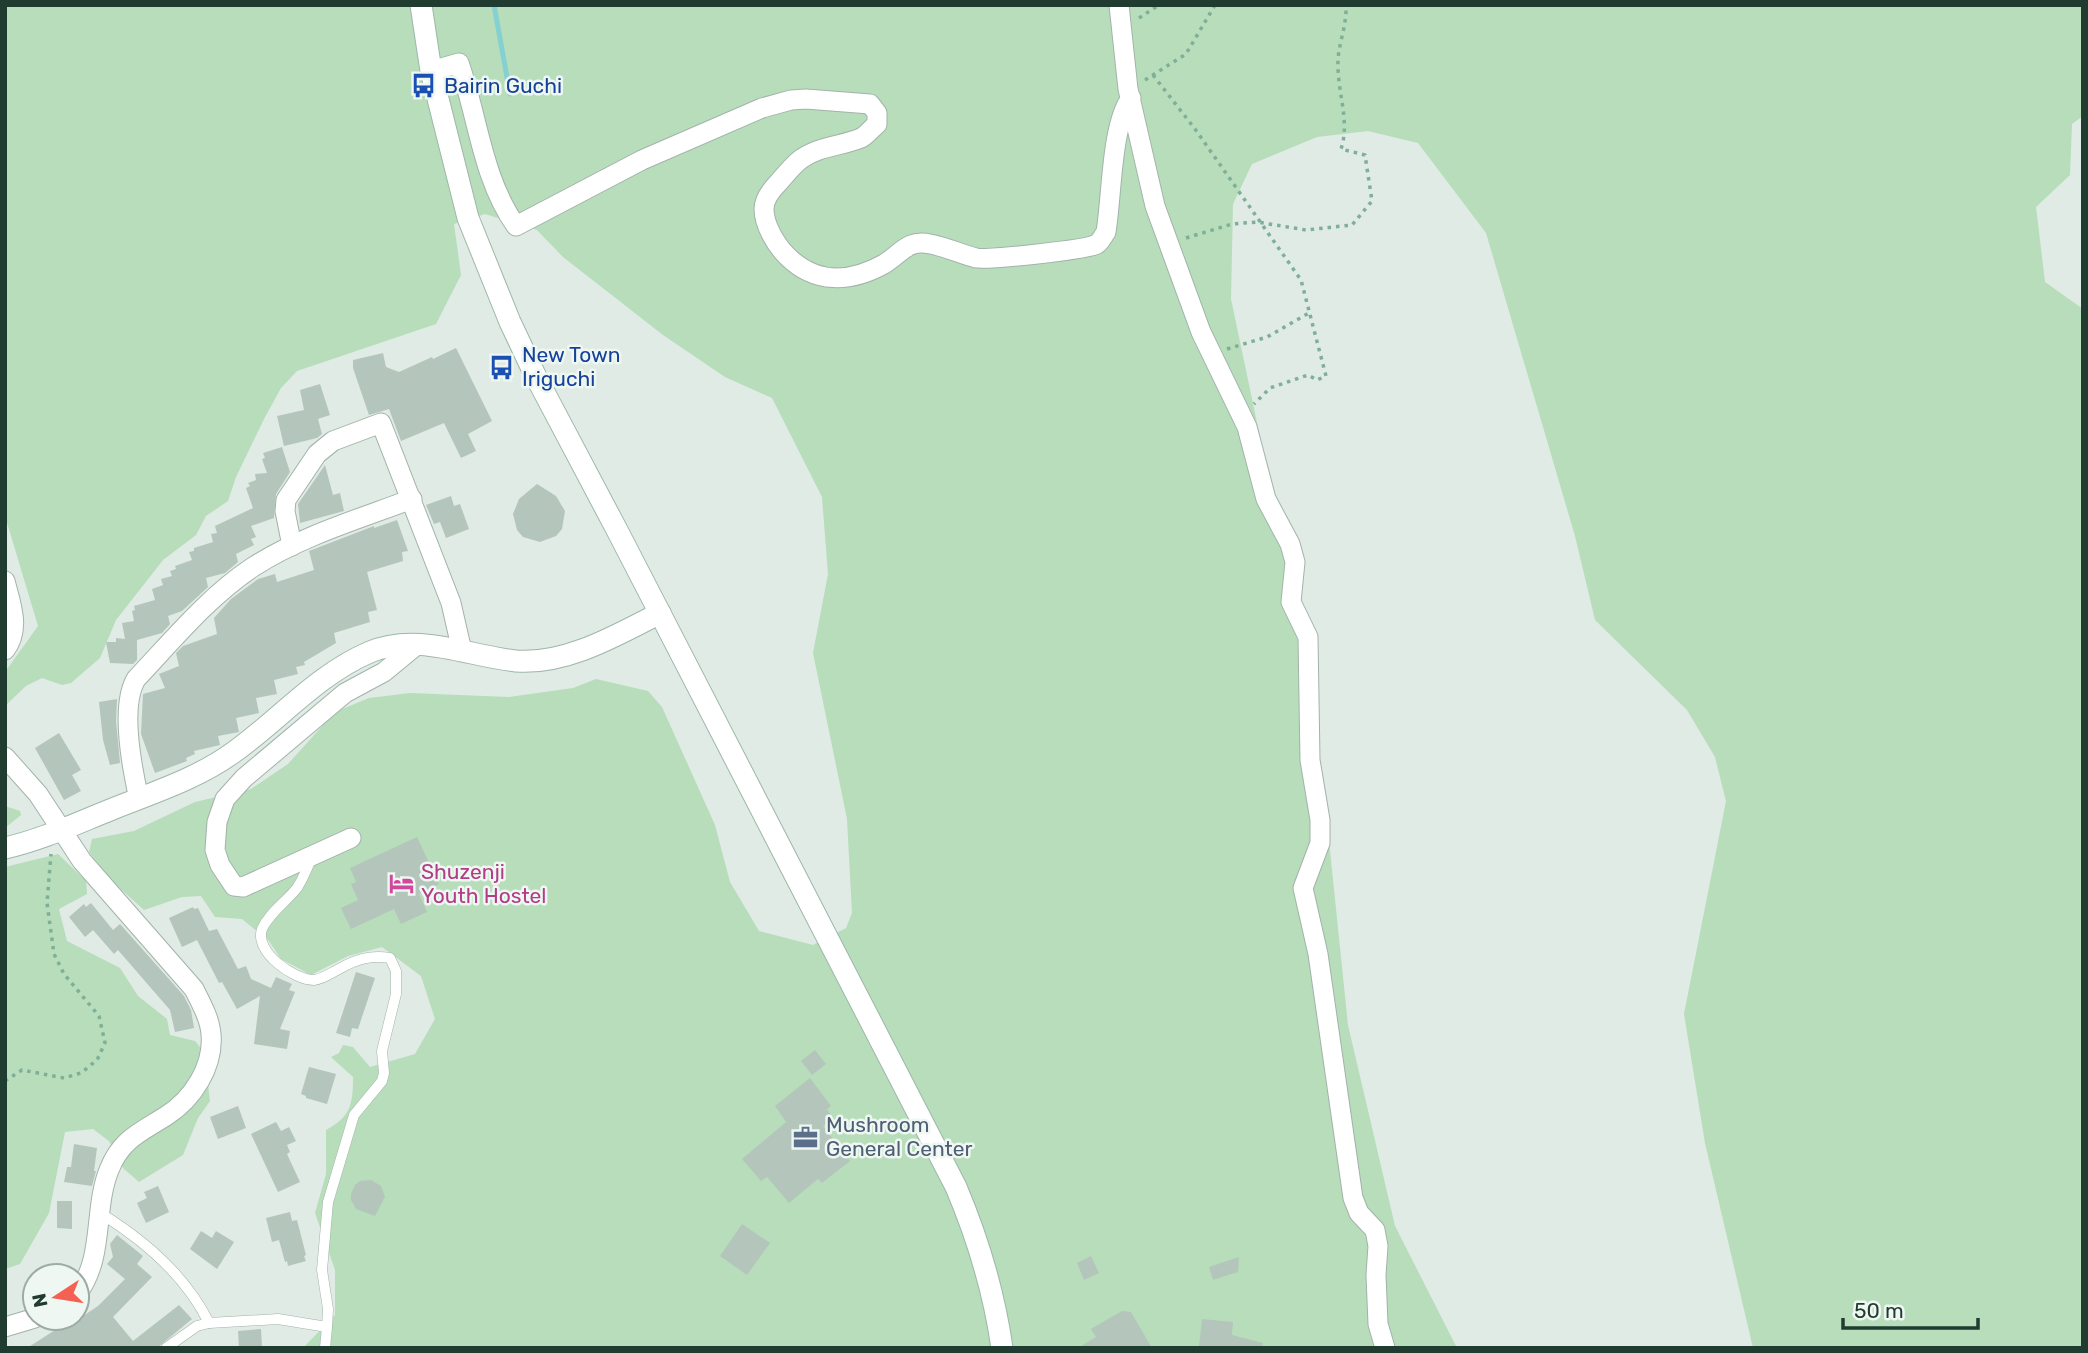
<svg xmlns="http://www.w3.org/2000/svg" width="2088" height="1353" font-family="Rubik,sans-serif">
<rect width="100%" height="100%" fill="#dfebe4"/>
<g fill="#b7ddbb">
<path d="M5 5H2083V116L2072 124 2070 175 2036 207 2045 282 2083 309V1348H1753L1705 1143 1684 1014 1726 801 1715 757 1687 710 1595 620 1575 536 1486 233 1418 143 1368 131 1317 137 1252 164 1233 204 1231 299 1284 551 1329 841 1348 1025 1395 1226 1457 1348H303L335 1315V1270L315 1213 326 1174V1130C351 1117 353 1103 353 1077L331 1057 339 1053 343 1045 353 1047 370 1067 415 1054 435 1019 421 976 382 947 348 956 311 975 281 959 269 941 242 919 215 917 201 896 182 897 144 910 114 883 89 852 92 839 134 831 195 802 251 789 288 764 335 712 369 698 410 693 509 697 573 688 596 679 648 691 662 707 715 825 730 882 759 931 813 945 846 928 852 913 847 819 813 653 828 574 822 497 772 398 725 377 663 335 563 257 537 230 485 214 454 224 461 275 436 324 297 371 281 388 264 419 236 477 228 501 206 516 196 535 163 560 116 620 100 658 71 683 62 685 42 678 26 686 5 706V672L38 626 5 516Z"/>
<path d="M5 806 20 811 21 815 5 828Z"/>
<path d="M58 854 86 881 87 894 59 909 67 941 120 968 138 996 167 1019 170 1035 195 1041 204 1052 210 1101 198 1118 183 1155 139 1182 123 1168 109 1141 93 1129 65 1132 49 1213 20 1264 5 1269V867Z"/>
</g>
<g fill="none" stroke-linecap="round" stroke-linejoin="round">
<path stroke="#85d1d1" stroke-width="5" d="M494 5 510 94"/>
</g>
<g fill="#b4c5bc">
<path d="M456 348 492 421 468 434 476 451 461 458 444 423 401 441 389 409 369 415 353 368V360L383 353 386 367 399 372 432 357 433 359Z"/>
<path d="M320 384 330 415 318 419 322 434 317 438 284 446 277 416 304 410 300 390Z"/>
<path d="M282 447 290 472 276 494 274 518 251 526 256 537 251 539 254 545 236 554 238 562 225 573 206 578 208 587 182 611 168 616 170 624 162 633 137 640V660L133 664 110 663 106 642H116V638L125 639 122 623 134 621 132 611 135 610 134 606 155 600 152 589 163 585 161 579 172 576 170 571 176 569 175 566 192 560 189 552 194 551V548L213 542 211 534 217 533 215 526 253 508 246 488 250 486 248 483 256 480 255 474 267 473 262 459 265 458 263 453Z"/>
<path d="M325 465 333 495 340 493 344 511 300 523 298 504Z"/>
<path d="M537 484 556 496 565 511 562 529 556 536 540 542 523 537 517 530 513 514 519 499Z"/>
<path d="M451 496 454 506 460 504 469 529 446 538 440 522 434 524 426 505Z"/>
<path d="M397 520 408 551 402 552 403 561 367 572 377 610 368 612 370 622 334 633 336 643 304 662 305 665 296 667 298 674 274 680 277 694 256 698 259 713 236 718 239 732 218 736 220 745 194 751 195 754 186 758 187 761 155 773 141 734 143 694 165 688 159 674 179 666 176 653 183 646 217 634 214 618 231 599 258 579 275 574 277 582 314 570 309 551 374 526V528Z"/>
<path d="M117 699 116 721 120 763 110 765 103 740 99 702Z"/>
<path d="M59 733 81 770 72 775 81 791 64 800 35 748Z"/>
<path d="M417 837 439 884 419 894 427 912 401 924 394 909 351 929 341 908 358 900 351 884 356 882 350 868Z"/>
<path d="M91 903 113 930 120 924 184 996 191 1010 194 1028 175 1032 170 1010 118 950 114 954 93 930 85 937 69 917 84 904 86 907Z"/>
<path d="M193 907 194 909 198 908 209 931 217 929 238 969 246 966 251 979 271 988 276 977 292 984 289 990 295 992 280 1029 290 1031 287 1049 254 1044 260 996 237 1009 222 982 219 983 197 940 182 947 169 918Z"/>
<path d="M356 972 375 978 358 1029 352 1028 350 1037 336 1033Z"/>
<path d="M815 1050 826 1064 812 1075 801 1061Z"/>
<path d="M309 1067 336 1074 327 1104 306 1098V1096L301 1094Z"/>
<path d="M810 1078 831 1106 827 1109 833 1118 823 1126 850 1161 822 1183 818 1179 789 1203 767 1177 761 1181 742 1159 786 1122 775 1106Z"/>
<path d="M238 1106 246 1128 218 1139 210 1117Z"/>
<path d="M276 1122 281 1131 289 1127 296 1141 287 1145 290 1152 287 1154 300 1182 278 1192 251 1134Z"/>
<path d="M74 1144 97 1148 94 1171H96L92 1186 64 1182 67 1167H71Z"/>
<path d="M371 1180 381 1186 385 1197 375 1216 356 1209 351 1200V1194L355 1185 360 1181Z"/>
<path d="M158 1186 169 1212 146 1223 137 1203 147 1198 144 1192Z"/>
<path d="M57 1201H72V1229L57 1228Z"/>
<path d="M290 1212 292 1221 297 1220 306 1255 304 1256 306 1261 288 1266 287 1261 285 1262 279 1240 272 1242 266 1218Z"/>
<path d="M742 1224 770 1243 747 1275 720 1256Z"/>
<path d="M201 1231 212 1238 216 1231 234 1242 217 1269 190 1249Z"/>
<path d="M117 1235 143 1256 137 1264 152 1277 113 1317 133 1341 179 1305 192 1319 157 1348H27L82 1313 83 1316 98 1306 125 1279 107 1264 113 1257 110 1244Z"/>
<path d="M1091 1256 1099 1273 1084 1280 1077 1263Z"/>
<path d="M1239 1257 1238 1272 1213 1280 1209 1267Z"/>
<path d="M1122 1311 1131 1312 1152 1348H1078L1096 1337 1091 1329Z"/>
<path d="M1202 1319 1233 1322 1232 1335 1263 1343 1262 1348 1199 1346Z"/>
<path d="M261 1329 262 1348H239L238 1331Z"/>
</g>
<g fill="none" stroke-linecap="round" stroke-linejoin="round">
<defs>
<g id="lane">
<path d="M311 859C307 869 303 879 297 888 286 902 269 913 262 929 254 952 294 980 314 980 323 979 331 973 339 969 356 959 371 955 390 958L396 971V994L382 1051 384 1073 382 1081 354 1115 328 1202 322 1270 328 1309 327 1327"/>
<path d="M100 1213C144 1240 186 1276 209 1323L278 1319 327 1327 325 1348"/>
<path d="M166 1348 197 1326 209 1323"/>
</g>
<g id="street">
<path d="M1119 5 1128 89 1155 206 1201 332 1247 427 1266 499 1290 544 1295 562 1291 602 1308 637 1310 760 1320 820V843L1303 888 1318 954 1353 1198 1359 1213 1375 1230 1378 1246 1376 1275 1378 1324 1385 1348"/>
<path d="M431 71 459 63C478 117 482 178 516 226L642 160 762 108 791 100 806 99 870 104 877 113V124C872 128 867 135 861 138 842 146 819 146 801 159 793 165 786 174 779 182 772 189 764 199 764 209 764 225 776 245 787 256 815 284 850 283 884 264 901 254 907 239 930 244 946 247 961 254 976 258 988 260 1087 250 1097 244 1101 241 1103 236 1106 232 1112 196 1111 125 1131 98"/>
<path d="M292 546 285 511 286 500 317 454 333 441 381 423 451 603 462 651"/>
<path d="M5 581C11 604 21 629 5 650"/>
<path d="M5 757 38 794 82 861 194 989C201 1003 210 1019 211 1034 214 1066 193 1099 166 1116 141 1132 121 1139 109 1170 93 1210 105 1257 77 1294"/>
<path d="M139 799C132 768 120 706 136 679 172 641 209 596 253 567 301 536 359 519 412 499"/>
<path d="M351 838 243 887 234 886 220 865 215 850 217 822 225 799 244 778 345 693 384 672 418 644"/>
<path d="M5 1327 35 1318"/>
</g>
<g id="secondary">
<path d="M421 5 431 71 468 218 510 322 535 375 618 532 956 1187C978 1239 994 1292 1002 1348"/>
<path d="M5 848C41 840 75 824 110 810 152 793 197 779 234 752 280 719 318 674 370 652 417 632 468 656 516 661 566 665 617 635 660 613"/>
</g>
</defs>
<use href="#lane" stroke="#a2b3aa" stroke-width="11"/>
<use href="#street" stroke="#a2b3aa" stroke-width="21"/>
<use href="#secondary" stroke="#9eb7aa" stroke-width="23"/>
<g stroke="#7faf98" stroke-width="3.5" stroke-dasharray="3.5 5" stroke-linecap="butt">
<path d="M1139 18 1159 5"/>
<path d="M1153 75 1195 129 1301 280 1326 376 1317 380 1308 375 1270 388 1254 404"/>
<path d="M1145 80 1186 54 1215 5"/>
<path d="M1186 238 1232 224 1257 222 1306 230 1352 225 1372 201 1365 155 1341 149C1350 122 1338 94 1338 66 1337 46 1347 28 1346 5"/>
<path d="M1227 349 1267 337 1309 313"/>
<path d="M5 1081 22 1070 64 1078 81 1073 97 1060 105 1043 99 1016 64 974 54 954 47 903 51 854"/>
</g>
<use href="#lane" stroke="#fff" stroke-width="10"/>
<use href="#street" stroke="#fff" stroke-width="19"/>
<use href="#secondary" stroke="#fff" stroke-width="21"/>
</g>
<defs>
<symbol id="bus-bare" viewBox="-9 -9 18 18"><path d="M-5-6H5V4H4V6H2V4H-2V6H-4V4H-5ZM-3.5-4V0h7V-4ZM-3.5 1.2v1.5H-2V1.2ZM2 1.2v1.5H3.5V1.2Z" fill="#1a4fb4" stroke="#eff7f2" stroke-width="2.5" paint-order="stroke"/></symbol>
<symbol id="hotel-bare" viewBox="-9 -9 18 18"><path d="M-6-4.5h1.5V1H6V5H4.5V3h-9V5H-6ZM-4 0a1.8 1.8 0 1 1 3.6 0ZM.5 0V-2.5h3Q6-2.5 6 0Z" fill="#d1479c" stroke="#eff7f2" stroke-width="2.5" paint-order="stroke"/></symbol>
<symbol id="office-bare" viewBox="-9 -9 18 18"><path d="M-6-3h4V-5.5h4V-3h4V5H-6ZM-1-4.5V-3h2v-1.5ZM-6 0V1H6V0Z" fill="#5c6f8a" stroke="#eff7f2" stroke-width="2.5" paint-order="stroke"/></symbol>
</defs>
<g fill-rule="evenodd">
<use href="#bus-bare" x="406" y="68" width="35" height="35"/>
<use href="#bus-bare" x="484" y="350" width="35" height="35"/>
<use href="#hotel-bare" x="384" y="866" width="35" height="35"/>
<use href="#office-bare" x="788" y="1120" width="35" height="35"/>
</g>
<g text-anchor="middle" stroke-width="5" stroke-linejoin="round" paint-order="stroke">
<g font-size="21" fill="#164399" stroke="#eff7f2" text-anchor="start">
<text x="444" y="93">Bairin Guchi</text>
<text x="522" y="362">New Town<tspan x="522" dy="24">Iriguchi</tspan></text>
</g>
<g font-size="21" fill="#b23c85" stroke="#eff7f2" text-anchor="start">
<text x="421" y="879">Shuzenji<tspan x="421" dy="24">Youth Hostel</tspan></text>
</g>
<g font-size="21" fill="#4e5e75" stroke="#eff7f2" text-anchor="start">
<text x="826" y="1132">Mushroom<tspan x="826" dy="24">General Center</tspan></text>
</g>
</g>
<rect width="2088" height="1353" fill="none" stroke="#203b2f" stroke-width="14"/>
<g transform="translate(56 1297) rotate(258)"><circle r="33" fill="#eff7f2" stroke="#9caca4" stroke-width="2"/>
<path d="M0-5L12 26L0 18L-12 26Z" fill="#f46153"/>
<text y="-10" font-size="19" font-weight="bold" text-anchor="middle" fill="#203b2f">N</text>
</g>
<path d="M1843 1318v10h135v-10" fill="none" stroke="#203b2f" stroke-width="3.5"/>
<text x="1854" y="1318" font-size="21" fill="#203b2f" stroke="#eff7f2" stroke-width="5" paint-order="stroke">50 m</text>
</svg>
